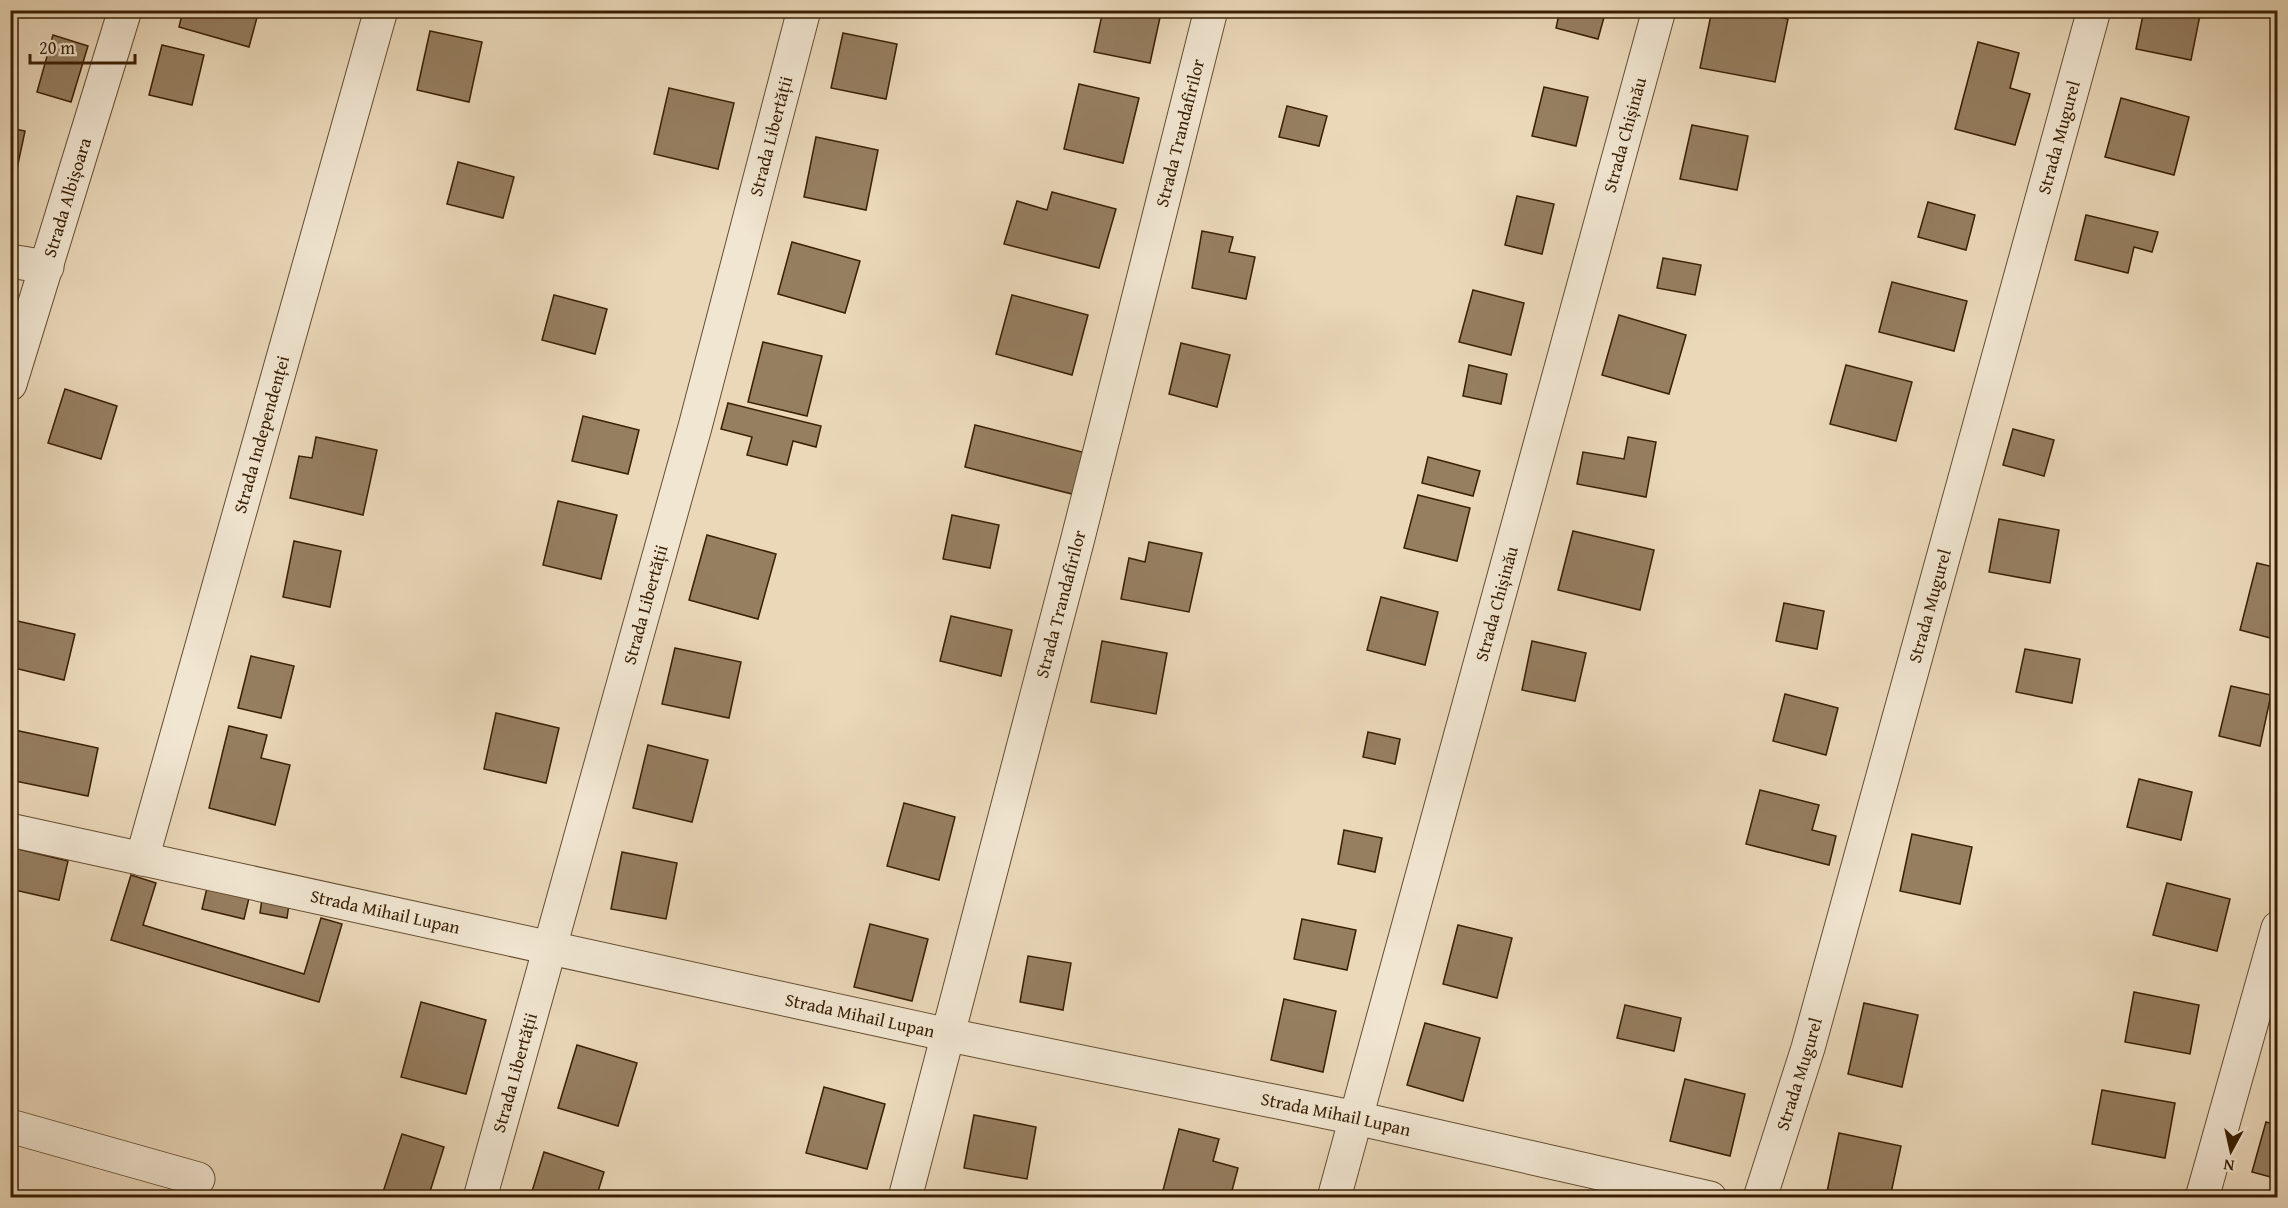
<svg xmlns="http://www.w3.org/2000/svg" width="2288" height="1208" font-family="'Gentium Book Plus',serif">
<rect width="100%" height="100%" fill="#ead8b9"/>
<filter id="stains"><feTurbulence type="fractalNoise" baseFrequency=".00333" numOctaves="4"/><feColorMatrix values="0 0 0 0 .2 0 0 0 0 .09 0 0 0 0 .02 0 0 0 .5 -.17"/></filter>
<radialGradient id="worn" r=".72"><stop offset=".6" stop-color="#630" stop-opacity="0"/><stop offset="1" stop-color="#630" stop-opacity=".3"/></radialGradient>
<g fill="#967f61" stroke="#3a1f02" stroke-width="1.5">
<path d="M183 10H259L249 47 179 27Z"/>
<path d="M1103 10H1147L1161 13 1150 63 1094 52Z"/>
<path d="M1560 10H1606L1598 39 1556 28Z"/>
<path d="M1712 10H1746L1788 19 1775 82 1700 68Z"/>
<path d="M2144 10H2201L2191 60 2136 49Z"/>
<path d="M430 31 482 42 469 102 417 90Z"/>
<path d="M843 33 897 44 886 99 831 88Z"/>
<path d="M53 35 88 46 71 102 37 92Z"/>
<path d="M1978 42 2019 53 2010 88 2030 94 2015 145 1955 129Z"/>
<path d="M162 45 204 55 192 105 149 95Z"/>
<path d="M1079 84 1139 98 1123 163 1064 149Z"/>
<path d="M1544 87 1588 97 1576 146 1532 136Z"/>
<path d="M669 88 734 103 718 169 654 154Z"/>
<path d="M2121 98 2189 117 2174 175 2105 157Z"/>
<path d="M1287 106 1327 116 1319 146 1279 137Z"/>
<path d="M1692 125 1748 136 1737 190 1680 179Z"/>
<path d="M10 128 25 131 12 192 10 191Z"/>
<path d="M816 137 878 150 866 210 804 197Z"/>
<path d="M458 162 514 177 503 218 447 204Z"/>
<path d="M1052 192 1116 209 1099 268 1004 244 1017 201 1047 210Z"/>
<path d="M1517 196 1554 204 1542 254 1505 245Z"/>
<path d="M1928 202 1975 215 1966 250 1918 237Z"/>
<path d="M2086 215 2158 232 2152 252 2134 247 2128 273 2075 260Z"/>
<path d="M1202 231 1233 237 1229 252 1255 257 1246 299 1192 288Z"/>
<path d="M792 242 860 261 845 313 778 294Z"/>
<path d="M1663 258 1701 265 1695 295 1657 288Z"/>
<path d="M1892 282 1967 301 1954 351 1879 332Z"/>
<path d="M1473 290 1524 303 1511 355 1459 342Z"/>
<path d="M554 295 607 309 595 354 542 340Z"/>
<path d="M1012 295 1088 315 1072 375 996 354Z"/>
<path d="M1619 315 1686 335 1669 394 1602 375Z"/>
<path d="M763 342 822 356 807 416 748 402Z"/>
<path d="M1181 343 1230 355 1217 407 1169 394Z"/>
<path d="M1469 365 1507 374 1501 404 1463 396Z"/>
<path d="M1846 365 1912 382 1896 441 1830 424Z"/>
<path d="M65 389 117 406 101 459 48 443Z"/>
<path d="M728 403 821 426 816 447 793 441 787 465 747 455 752 437 721 429Z"/>
<path d="M583 416 639 430 628 474 572 461Z"/>
<path d="M975 425 1086 453 1076 495 965 467Z"/>
<path d="M2013 429 2054 440 2044 476 2003 465Z"/>
<path d="M316 437 377 450 363 515 290 498 299 456 312 458Z"/>
<path d="M1628 437 1656 442 1646 497 1577 484 1583 452 1624 459Z"/>
<path d="M1428 457 1480 471 1473 496 1422 483Z"/>
<path d="M1418 495 1470 508 1457 561 1404 548Z"/>
<path d="M558 501 617 515 601 579 543 565Z"/>
<path d="M952 515 999 525 990 568 943 559Z"/>
<path d="M1999 519 2059 530 2050 583 1989 572Z"/>
<path d="M1573 531 1654 550 1640 610 1558 590Z"/>
<path d="M707 535 776 554 758 619 689 600Z"/>
<path d="M294 541 341 551 330 607 283 597Z"/>
<path d="M1149 542 1202 553 1189 612 1121 599 1129 558 1145 562Z"/>
<path d="M2257 563 2278 568V640L2240 630Z"/>
<path d="M1381 597 1438 612 1425 665 1367 650Z"/>
<path d="M1784 603 1824 611 1817 649 1776 641Z"/>
<path d="M951 616 1012 630 1001 676 940 661Z"/>
<path d="M13 620 75 634 64 680 10 667Z"/>
<path d="M1102 641 1167 653 1156 714 1091 702Z"/>
<path d="M1532 641 1586 653 1575 701 1522 690Z"/>
<path d="M675 648 741 662 729 718 662 704Z"/>
<path d="M2025 649 2080 659 2072 703 2016 692Z"/>
<path d="M251 656 294 666 281 718 238 708Z"/>
<path d="M2231 686 2271 695 2260 746 2219 736Z"/>
<path d="M1785 694 1838 708 1826 755 1773 741Z"/>
<path d="M496 713 559 728 546 783 484 769Z"/>
<path d="M229 726 267 735 261 758 290 765 275 825 209 808Z"/>
<path d="M10 729 98 748 88 796 10 780Z"/>
<path d="M1368 732 1400 739 1395 764 1363 757Z"/>
<path d="M648 745 708 760 692 822 633 808Z"/>
<path d="M2139 779 2192 792 2181 840 2127 827Z"/>
<path d="M1760 790 1819 805 1812 830 1836 836 1829 865 1746 844Z"/>
<path d="M904 803 955 817 939 880 887 866Z"/>
<path d="M1344 830 1382 838 1375 872 1338 864Z"/>
<path d="M1912 834 1972 847 1960 904 1900 891Z"/>
<path d="M10 847 68 861 59 900 10 889Z"/>
<path d="M622 852 677 863 666 919 611 909Z"/>
<path d="M131 875 156 883 143 925 304 974 321 918 342 924 319 1002 111 940Z"/>
<path d="M2167 883 2230 899 2217 951 2153 935Z"/>
<path d="M207 888 249 898 244 919 202 909Z"/>
<path d="M262 899 289 904 287 918 260 913Z"/>
<path d="M1302 919 1356 930 1347 970 1294 959Z"/>
<path d="M870 924 928 939 912 1001 854 987Z"/>
<path d="M1458 925 1512 938 1497 998 1443 984Z"/>
<path d="M1028 956 1071 963 1063 1010 1020 1002Z"/>
<path d="M2134 992 2199 1005 2190 1054 2125 1042Z"/>
<path d="M1284 999 1336 1011 1323 1072 1271 1060Z"/>
<path d="M421 1002 486 1020 466 1094 401 1077Z"/>
<path d="M1864 1003 1918 1015 1902 1087 1848 1074Z"/>
<path d="M1625 1005 1681 1018 1674 1051 1617 1038Z"/>
<path d="M1425 1023 1480 1038 1463 1101 1407 1085Z"/>
<path d="M577 1045 637 1063 618 1126 558 1108Z"/>
<path d="M1685 1079 1745 1094 1730 1156 1670 1141Z"/>
<path d="M824 1087 885 1104 867 1169 806 1153Z"/>
<path d="M2102 1090 2175 1103 2165 1158 2092 1144Z"/>
<path d="M974 1115 1036 1127 1027 1179 964 1168Z"/>
<path d="M2266 1122 2278 1125V1179L2252 1172Z"/>
<path d="M1179 1129 1219 1139 1213 1161 1238 1168 1230 1198H1161Z"/>
<path d="M1839 1133 1901 1146 1890 1198H1855L1827 1192Z"/>
<path d="M402 1134 444 1147 428 1198H390L382 1195Z"/>
<path d="M544 1152 604 1172 596 1198H530Z"/>
</g>
<g fill="none" stroke-linecap="round" stroke-linejoin="round">
<defs>
<g id="minor">
<path d="M10 261 47 267"/>
<path id="s1" d="M10 384 125 10"/>
<path id="s2" d="M10 830 949 1035 1356 1118 1710 1198"/>
<path id="s3" d="M142 859 381 10"/>
<path d="M10 1126 198 1179"/>
<path id="s4" d="M480 1198 695 427 804 10"/>
<path id="s5" d="M905 1198 1077 542 1211 10"/>
<path id="s6" d="M1334 1198 1659 10"/>
<path id="s7" d="M1760 1198 1808 1048 2094 10"/>
<path d="M2202 1198 2278 928"/>
</g>
</defs>
<use href="#minor" stroke="#664d30" stroke-width="35"/>
<use href="#minor" stroke="#f1e6d2" stroke-width="33"/>
</g>
<g text-anchor="middle" stroke-width="5" stroke-linejoin="round" paint-order="stroke">
<g font-size="18" fill="#3a1f02" stroke="#f1e6d2">
<text dy="6" stroke="none"><textPath href="#s5" startOffset="1100">Strada Trandafirilor</textPath></text>
<text dy="6" stroke="none"><textPath href="#s6" startOffset="1102">Strada Chișinău</textPath></text>
<text dy="6" stroke="none"><textPath href="#s4" startOffset="1101">Strada Libertății</textPath></text>
<text dy="6" stroke="none"><textPath href="#s7" startOffset="1102">Strada Mugurel</textPath></text>
<text dy="6" stroke="none"><textPath href="#s1" startOffset="195">Strada Albișoara</textPath></text>
<text dy="6" stroke="none"><textPath href="#s3" startOffset="441">Strada Independenței</textPath></text>
<text dy="6" stroke="none"><textPath href="#s6" startOffset="616">Strada Chișinău</textPath></text>
<text dy="6" stroke="none"><textPath href="#s4" startOffset="616">Strada Libertății</textPath></text>
<text dy="6" stroke="none"><textPath href="#s5" startOffset="614">Strada Trandafirilor</textPath></text>
<text dy="6" stroke="none"><textPath href="#s7" startOffset="616">Strada Mugurel</textPath></text>
<text dy="6" stroke="none"><textPath href="#s2" startOffset="384">Strada Mihail Lupan</textPath></text>
<text dy="6" stroke="none"><textPath href="#s2" startOffset="870">Strada Mihail Lupan</textPath></text>
<text dy="6" stroke="none"><textPath href="#s4" startOffset="130">Strada Libertății</textPath></text>
<text dy="6" stroke="none"><textPath href="#s7" startOffset="130">Strada Mugurel</textPath></text>
<text dy="6" stroke="none"><textPath href="#s2" startOffset="1356">Strada Mihail Lupan</textPath></text>
</g>
</g>
<rect width="2288" height="1208" fill="none" stroke="#ead8b9" stroke-width="36"/>
<rect x="12" y="12" width="2264" height="1184" fill="none" stroke="#3a1f02" stroke-width="3"/>
<rect x="18" y="18" width="2252" height="1172" fill="none" stroke="#3a1f02" stroke-width="1.5"/>
<g transform="translate(2231 1151) rotate(188)" stroke="#f1e6d2" stroke-width="4.5" paint-order="stroke">
<path d="M0-4.5L10 22L0 15L-10 22Z" fill="#3a1f02"/>
<text y="-9" font-size="16" font-weight="bold" text-anchor="middle" fill="#3a1f02">N</text>
</g>
<path d="M30 54v9h105v-9" fill="none" stroke="#3a1f02" stroke-width="3"/>
<text x="39" y="54" font-size="18" fill="#3a1f02" stroke="#f1e6d2" stroke-width="4.5" paint-order="stroke">20 m</text>
<rect width="100%" height="100%" filter="url(#stains)"/>
<rect width="100%" height="100%" fill="url(#worn)"/>
</svg>
